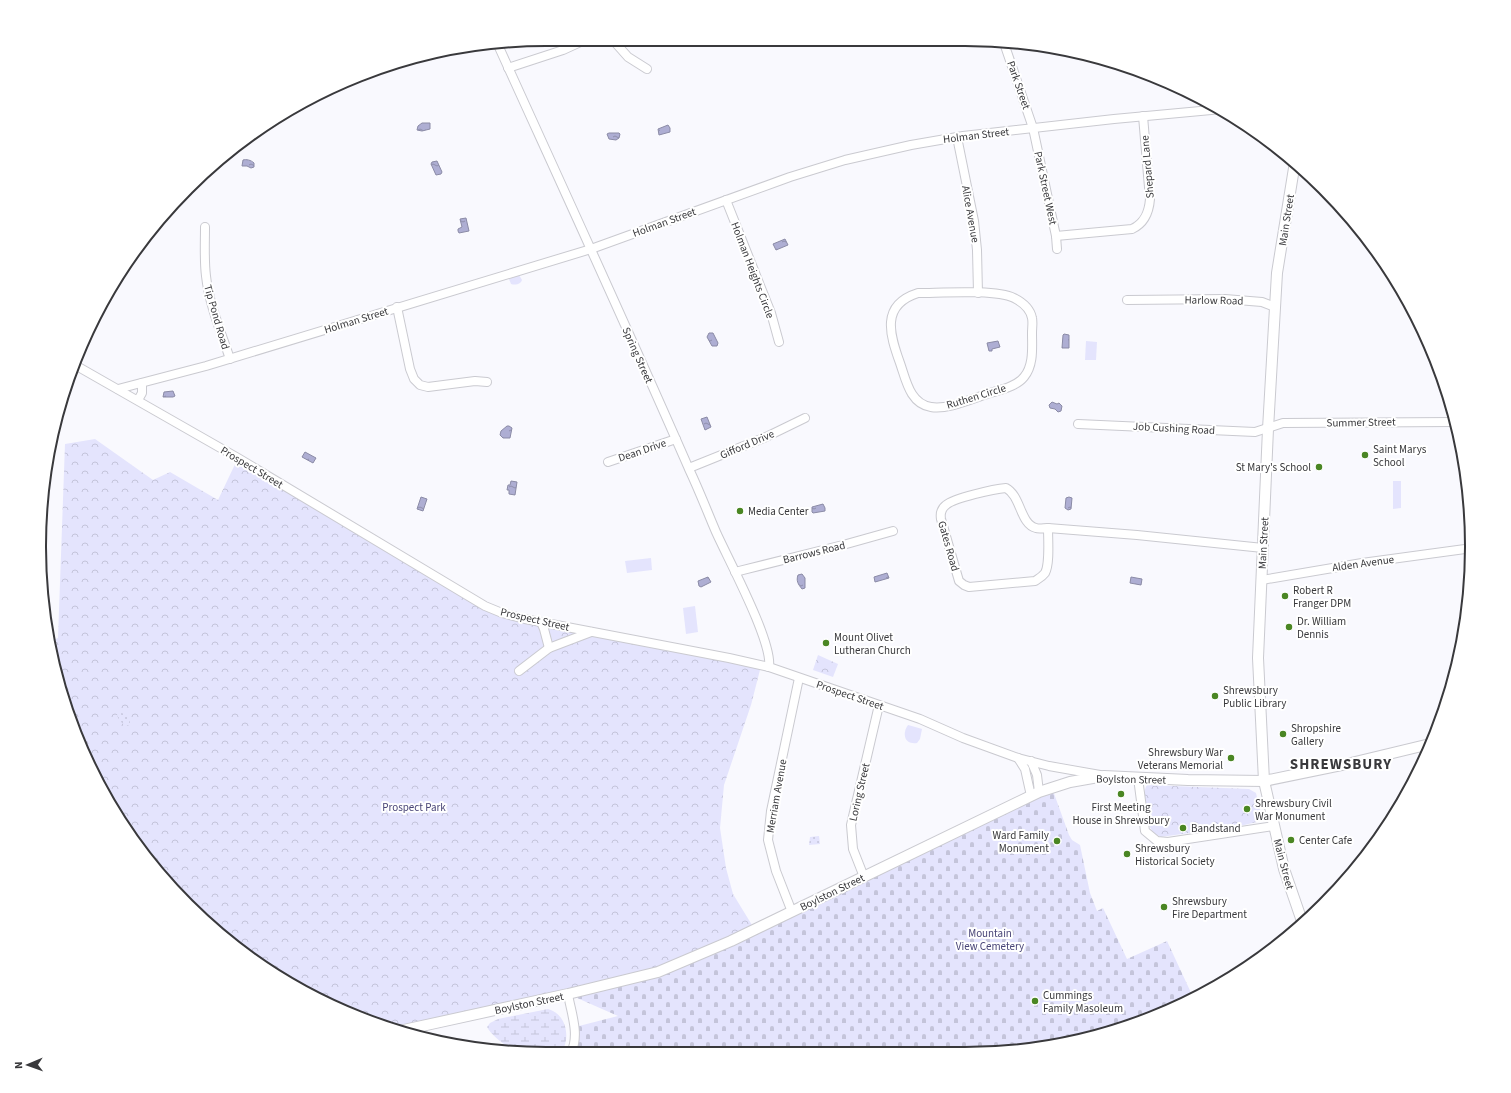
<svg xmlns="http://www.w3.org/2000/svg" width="1511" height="1093" font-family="'Source Sans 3',sans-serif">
<defs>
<pattern id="wetland-marsh" width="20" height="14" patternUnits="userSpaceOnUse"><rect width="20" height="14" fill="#e4e4fd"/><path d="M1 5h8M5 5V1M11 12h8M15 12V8" fill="none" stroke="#c4c4da"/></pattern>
<pattern id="cemetery-stones" width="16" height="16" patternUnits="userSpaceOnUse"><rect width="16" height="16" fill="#e4e4fd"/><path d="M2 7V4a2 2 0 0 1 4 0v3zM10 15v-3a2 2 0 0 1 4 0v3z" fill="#c4c4da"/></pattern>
<pattern id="park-crowns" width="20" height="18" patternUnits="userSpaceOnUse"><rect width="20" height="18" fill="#e4e4fd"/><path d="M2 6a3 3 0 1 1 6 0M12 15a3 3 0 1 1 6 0" fill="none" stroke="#c4c4da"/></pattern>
<pattern id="garden-dots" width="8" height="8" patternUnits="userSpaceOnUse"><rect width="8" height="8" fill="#e4e4fd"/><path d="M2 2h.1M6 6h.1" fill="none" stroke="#c4c4da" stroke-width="1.8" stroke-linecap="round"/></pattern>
<pattern id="water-ripples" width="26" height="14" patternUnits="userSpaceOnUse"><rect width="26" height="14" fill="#aeaed3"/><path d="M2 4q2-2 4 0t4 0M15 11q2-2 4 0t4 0" fill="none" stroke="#8f8fac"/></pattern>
</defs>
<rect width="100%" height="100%" fill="#f9f9fe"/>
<g fill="#e4e4fd">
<path d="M519 275 522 280C520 285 515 285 511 284L509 279Z"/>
<path d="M1086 341 1097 342 1096 360H1085Z"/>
<path d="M1393 481H1401V508L1393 509Z"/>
<path d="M651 558 652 570 627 573 625 561Z"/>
<path d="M695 606 698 632 686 634 683 608Z"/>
<path d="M908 725 922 729 920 739 917 743C904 745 902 733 908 725Z"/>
</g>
<path fill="url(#wetland-marsh)" d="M548 1009C567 1014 571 1039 561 1053H540L533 1047C527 1048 522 1051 517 1050 508 1049 491 1035 487 1027L490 1023 498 1019Z"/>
<path fill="url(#cemetery-stones)" d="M1052 788 1069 835 1072 840 1080 845 1090 893 1097 911 1103 908 1127 959 1167 941 1193 997 1159 1015 1031 1050 581 1052 575 1040V1027L618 1016 568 994 641 977Z"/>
<g fill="url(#park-crowns)">
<path d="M95 439 153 480 170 472 218 500 238 458 502 613 761 666 751 705 724 785 720 828 726 868 733 894 755 930 684 962 399 1031 322 1002 237 949 165 881 124 828 78 741 51 641 58 638 65 444Z"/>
<path d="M818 655 838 664 833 677 813 670Z"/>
<path d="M1147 785 1249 789 1256 793 1262 819 1261 821 1244 825 1161 837C1157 835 1153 833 1151 829 1146 821 1141 793 1147 785Z"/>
</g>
<g fill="url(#garden-dots)">
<path d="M118 713C124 712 128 717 130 722V725C123 726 119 721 117 715Z"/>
<path d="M819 836 820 844 809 845 810 837Z"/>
</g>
<g fill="url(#water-ripples)" stroke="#8b8ba6">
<path d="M422 123H430V129L422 131 417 130 418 126Z"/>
<path d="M668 125 670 128V132L659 135 658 129Z"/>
<path d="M609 133H619L620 134 619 138 616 140 609 139 607 134Z"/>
<path d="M243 160C246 159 251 160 254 163V167L251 168 247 166H242Z"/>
<path d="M437 161 442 172 441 174 436 175 431 164 432 162Z"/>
<path d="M466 218 469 231 459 233 458 231V229L462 227 460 219Z"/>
<path d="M785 239 788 245 776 250 773 244Z"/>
<path d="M709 333H713L718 343 717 346H712L707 337Z"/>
<path d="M1064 334 1069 335V348H1062L1063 335Z"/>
<path d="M998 341 1000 347 992 349V351H989L987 343Z"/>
<path d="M173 391 175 396 173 397H163L164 392Z"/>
<path d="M1052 402 1057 404 1059 403 1062 406 1061 411 1058 412 1055 409 1050 408 1049 405Z"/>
<path d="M707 417 711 427 705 430 701 419Z"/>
<path d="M507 426H509L512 428 510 438H503L500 435 501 431Z"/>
<path d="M305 452 316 458 313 463 302 457Z"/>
<path d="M511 481 517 482 515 495 509 494V490H507L508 485H510Z"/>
<path d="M421 497 427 499 423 511 417 509Z"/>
<path d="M1069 497 1072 498 1071 509 1068 510 1065 508 1066 498Z"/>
<path d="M823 504 825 508V511L813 513 812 512V507Z"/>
<path d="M887 573 889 578 875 582 874 577Z"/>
<path d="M802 574 805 578V588L802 589C798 584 796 581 798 575Z"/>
<path d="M708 577 711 582 701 587 699 586 698 581Z"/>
<path d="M1131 577 1142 579 1141 585 1130 583Z"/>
</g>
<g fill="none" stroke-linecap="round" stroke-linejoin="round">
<defs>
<g id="minor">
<path d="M612 39 628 57 647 69"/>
<path d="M1004 43 1033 128 1056 236 1057 249"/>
<path d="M498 45C562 186 627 327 689 469 699 490 707 511 716 532 728 559 773 642 769 667"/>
<path d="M508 68 563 50 587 39"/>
<path d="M957 137 974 221 977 250 978 293"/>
<path d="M726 200 771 313 779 342"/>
<path d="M205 227C205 243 204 260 206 276 209 304 221 332 230 359"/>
<path d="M1056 236 1132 229C1145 223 1149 212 1150 199L1143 116"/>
<path d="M918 293C940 293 995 289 1014 298 1022 302 1030 308 1032 318 1033 322 1032 328 1032 333 1032 347 1034 365 1024 377 1016 387 999 390 987 394 971 399 947 410 931 407 910 404 906 380 900 363 890 335 880 305 918 293Z"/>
<path d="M1127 300 1225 299 1262 302 1275 307"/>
<path d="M397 307 410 369 414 379 420 385 428 387 475 381 487 382"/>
<path d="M75 365 238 458 485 606 502 613 525 619 729 658 769 667 920 719 963 738 1018 758 1049 766 1100 775"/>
<path d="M118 389 206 366 591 249 790 177 845 160 911 145 963 136 1114 119 1222 109"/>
<path d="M138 400 142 393V383"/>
<path d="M1078 424 1255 432 1283 423 1454 422"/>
<path d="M608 462 676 439"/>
<path d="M689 468 766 437 805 418"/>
<path d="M1006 488C1021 496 1020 524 1036 528 1039 529 1044 528 1048 528 1048 540 1050 564 1045 573 1042 577 1038 579 1035 581L969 587 964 585 959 581 941 519C940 513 942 508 946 505 954 498 994 489 1006 488Z"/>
<path d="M1048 528 1137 535 1263 548"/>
<path d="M735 572 843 545 893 531"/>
<path d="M1262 580 1362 563 1465 549"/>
<path d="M541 622 544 629 549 648"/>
<path d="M519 671 549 648 591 632"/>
<path d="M1018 758 1025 769 1031 796"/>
<path d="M1031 761 1037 775 1039 792"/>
<path d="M1138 778 1145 831 1157 841 1168 842 1274 826"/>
<path d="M864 877 853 849 851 825 879 705"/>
<path d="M792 912 776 871 768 840 771 811 799 678"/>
<path d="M568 994C571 1013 580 1034 571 1053"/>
</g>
<g id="major">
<path d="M1295 162 1277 273 1268 429 1258 658 1264 781 1284 869 1303 924"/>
<path d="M399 1031 568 994 658 972 731 941 1039 792 1070 782 1104 776 1188 780 1264 781 1351 763 1430 744"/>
</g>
</defs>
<use href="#minor" stroke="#cacad0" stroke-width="10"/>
<use href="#major" stroke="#cacad0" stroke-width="12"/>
<use href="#minor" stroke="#fff" stroke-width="8"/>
<use href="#major" stroke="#fff" stroke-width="10"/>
</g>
<g fill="#4a8623" stroke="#fff" stroke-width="1.5">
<circle cx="1365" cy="455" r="4"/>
<circle cx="1319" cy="467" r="4"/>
<circle cx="740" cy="511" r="4"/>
<circle cx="1285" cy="596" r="4"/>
<circle cx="1289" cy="627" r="4"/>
<circle cx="826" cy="643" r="4"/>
<circle cx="1215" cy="696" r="4"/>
<circle cx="1283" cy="734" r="4"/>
<circle cx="1231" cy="758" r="4"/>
<circle cx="1121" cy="794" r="4"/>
<circle cx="1247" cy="809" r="4"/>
<circle cx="1183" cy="828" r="4"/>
<circle cx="1291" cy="840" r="4"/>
<circle cx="1057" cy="841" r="4"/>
<circle cx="1127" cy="854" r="4"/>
<circle cx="1164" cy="907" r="4"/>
<circle cx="1035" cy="1001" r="4"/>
</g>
<g text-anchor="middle" stroke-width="4" stroke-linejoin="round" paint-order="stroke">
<g font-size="11" fill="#39393c" stroke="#fff">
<text transform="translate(1019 85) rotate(71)" y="4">Park Street</text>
<text transform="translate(976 135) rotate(-7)" y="4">Holman Street</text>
<text transform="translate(1147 167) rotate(-95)" y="4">Shepard Lane</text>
<text transform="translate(1046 188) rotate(78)" y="4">Park Street West</text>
<text transform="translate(971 214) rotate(80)" y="4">Alice Avenue</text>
<text transform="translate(1286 220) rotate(-81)" y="4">Main Street</text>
<text transform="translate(664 222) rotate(-20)" y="4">Holman Street</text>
<text transform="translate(753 270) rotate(69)" y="4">Holman Heights Circle</text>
<text transform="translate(1214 300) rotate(1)" y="4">Harlow Road</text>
<text transform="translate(217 317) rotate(74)" y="4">Tip Pond Road</text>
<text transform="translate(356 320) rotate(-17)" y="4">Holman Street</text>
<text transform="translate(638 355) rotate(66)" y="4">Spring Street</text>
<text transform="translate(976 396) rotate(-17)" y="4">Ruthen Circle</text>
<text transform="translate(1361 422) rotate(-1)" y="4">Summer Street</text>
<text transform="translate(1174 428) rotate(3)" y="4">Job Cushing Road</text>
<text transform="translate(747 444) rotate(-23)" y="4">Gifford Drive</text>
<text transform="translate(642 450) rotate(-19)" y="4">Dean Drive</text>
<text transform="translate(252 467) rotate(31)" y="4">Prospect Street</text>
<text transform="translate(1263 543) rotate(-87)" y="4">Main Street</text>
<text transform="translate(949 546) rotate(74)" y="4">Gates Road</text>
<text transform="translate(814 552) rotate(-14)" y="4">Barrows Road</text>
<text transform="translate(1363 563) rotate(-8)" y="4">Alden Avenue</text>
<text transform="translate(535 619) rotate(13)" y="4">Prospect Street</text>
<text transform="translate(850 695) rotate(19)" y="4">Prospect Street</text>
<text transform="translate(1131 779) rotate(1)" y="4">Boylston Street</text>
<text transform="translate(859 792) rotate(-77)" y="4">Loring Street</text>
<text transform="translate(776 796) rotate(-80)" y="4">Merriam Avenue</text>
<text transform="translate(1284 864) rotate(75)" y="4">Main Street</text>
<text transform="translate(832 892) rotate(-26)" y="4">Boylston Street</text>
<text transform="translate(529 1003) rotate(-12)" y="4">Boylston Street</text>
</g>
<g font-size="11" fill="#39393c" stroke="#fff" text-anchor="start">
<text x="1373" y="453">Saint Marys<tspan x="1373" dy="13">School</tspan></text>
<text x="1311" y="471" text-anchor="end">St Mary's School</text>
<text x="748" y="515">Media Center</text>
<text x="1293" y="594">Robert R<tspan x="1293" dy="13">Franger DPM</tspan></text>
<text x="1297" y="625">Dr. William<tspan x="1297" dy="13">Dennis</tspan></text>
<text x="834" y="641">Mount Olivet<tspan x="834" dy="13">Lutheran Church</tspan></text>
<text x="1223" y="694">Shrewsbury<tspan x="1223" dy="13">Public Library</tspan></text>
<text x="1291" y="732">Shropshire<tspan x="1291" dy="13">Gallery</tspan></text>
<text x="1223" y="756" text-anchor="end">Shrewsbury War<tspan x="1223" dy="13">Veterans Memorial</tspan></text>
<text x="1255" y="807">Shrewsbury Civil<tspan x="1255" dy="13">War Monument</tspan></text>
<text x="1121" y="811" text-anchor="middle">First Meeting<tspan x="1121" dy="13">House in Shrewsbury</tspan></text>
<text x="1191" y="832">Bandstand</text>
<text x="1049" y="839" text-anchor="end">Ward Family<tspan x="1049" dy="13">Monument</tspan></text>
<text x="1299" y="844">Center Cafe</text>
<text x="1135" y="852">Shrewsbury<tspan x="1135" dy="13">Historical Society</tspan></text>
<text x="1172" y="905">Shrewsbury<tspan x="1172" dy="13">Fire Department</tspan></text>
<text x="1043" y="999">Cummings<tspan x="1043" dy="13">Family Masoleum</tspan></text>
</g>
<g font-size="11" fill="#494577" stroke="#fff">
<text x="414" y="811">Prospect Park</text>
<text x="990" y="937">Mountain<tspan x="990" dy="13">View Cemetery</tspan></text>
</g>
<g font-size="15" font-weight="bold" letter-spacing="1" fill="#39393c" stroke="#fff">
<text x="1341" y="769">SHREWSBURY</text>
</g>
</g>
<path d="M0 0H1511V1093H0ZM546 46H965A500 500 0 0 1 1465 546V547A500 500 0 0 1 965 1047H546A500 500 0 0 1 46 547V546A500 500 0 0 1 546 46Z" fill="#fff" fill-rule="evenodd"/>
<path fill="none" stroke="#39393c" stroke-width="2" d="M546 46H965A500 500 0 0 1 1465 546V547A500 500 0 0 1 965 1047H546A500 500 0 0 1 46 547V546A500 500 0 0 1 546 46Z"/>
<g transform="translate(28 1065) rotate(268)" stroke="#ffffff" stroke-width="3" paint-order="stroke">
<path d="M0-3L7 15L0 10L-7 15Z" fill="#39393c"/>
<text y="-6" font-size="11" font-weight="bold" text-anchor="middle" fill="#39393c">N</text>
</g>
</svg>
